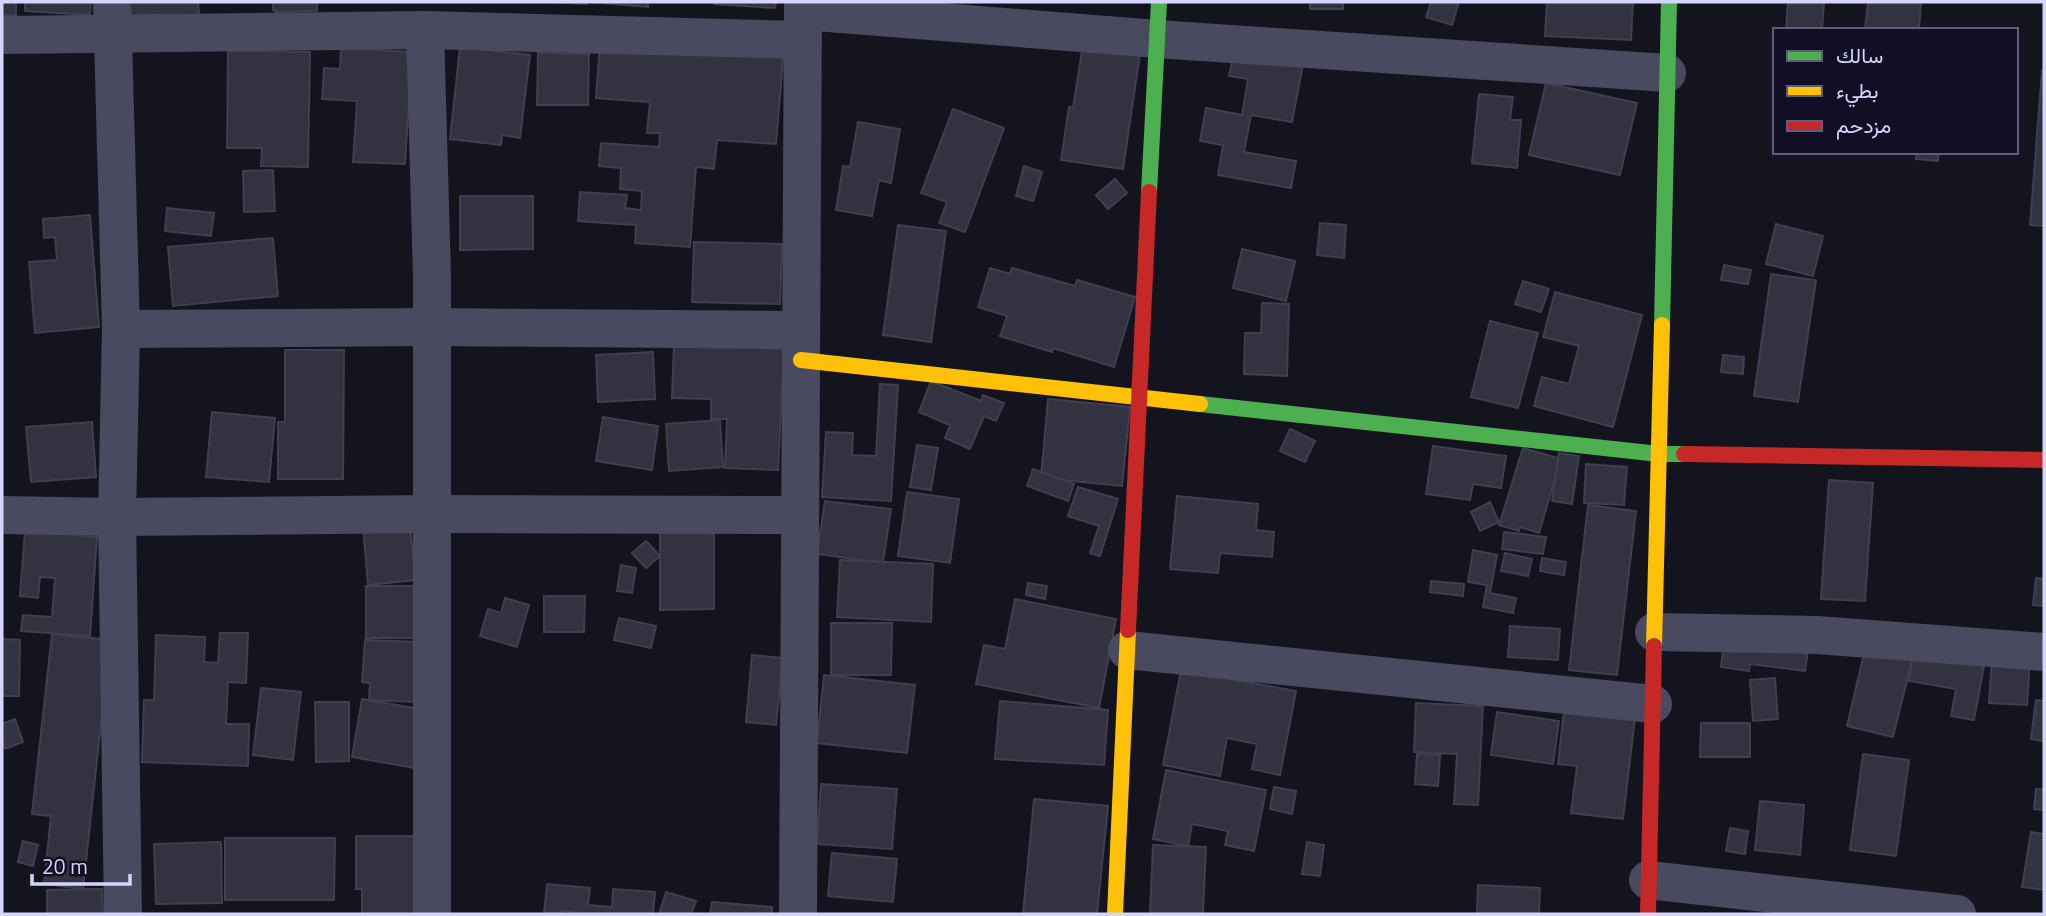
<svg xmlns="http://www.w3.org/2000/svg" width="2046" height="916" font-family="'Titillium Web',Vazirmatn,sans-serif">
<rect width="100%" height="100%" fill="#14141e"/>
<g fill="#323240" stroke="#403f51" stroke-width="2">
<rect x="2" y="2" width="14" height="13"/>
<path d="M25 2H91L90 15 25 11Z"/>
<path d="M129 2H198L199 15 129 19Z"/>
<path d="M273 2H317V11L275 12 276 10H273Z"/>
<path d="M544 2H587V4Z"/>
<path d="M590 2H648V7Z"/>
<path d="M714 2H776L775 8 714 4Z"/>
<rect x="1310" y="2" width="33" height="7"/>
<path d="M1431 2H1459L1452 25 1426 17Z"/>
<path d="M1547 2H1633L1631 40 1545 36Z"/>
<path d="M1788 2H1824L1822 30H1786Z"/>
<path d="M1868 2H1921L1919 30H1865Z"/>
<path d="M1084 39 1141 47 1123 169 1061 160 1069 107 1073 108Z"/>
<path d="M600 44 784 48 776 144 717 140 714 169 696 167 690 247 635 243 636 225 578 221 580 192 627 195 625 208 641 210 642 191 620 189 621 168 599 166 601 143 659 147 660 133H647L650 102 596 98Z"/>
<path d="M460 47 530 55 520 138 502 135 501 145 450 139Z"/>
<path d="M341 48 412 52 405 164 353 162 357 101 322 99 324 68 340 69Z"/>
<path d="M228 51 310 52 308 167 261 166 262 148H227Z"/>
<path d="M538 53 589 54 588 105H537Z"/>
<path d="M1234 53 1303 64 1292 122 1251 115 1244 152 1296 161 1291 188 1218 175 1223 145 1200 141 1206 108 1242 115 1248 79 1229 76Z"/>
<path d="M2042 71H2044V226L2030 225Z"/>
<path d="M1546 83 1637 103 1620 175 1529 155Z"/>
<path d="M1479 94 1513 97 1510 120H1521L1517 168 1472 163Z"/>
<path d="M953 109 1004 128 965 232 939 223 947 202 921 193Z"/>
<path d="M858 122 900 129 891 183 879 180 872 216 836 210 843 166 850 167Z"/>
<path d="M1917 152H1939L1938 161 1916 159Z"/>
<path d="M1024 166 1042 172 1033 201 1016 196Z"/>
<path d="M273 170 275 211 244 212 243 171Z"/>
<path d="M1115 179 1127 193 1108 209 1096 195Z"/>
<path d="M460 196H533V249L460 250Z"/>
<path d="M167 208 214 213 211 236 165 231Z"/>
<path d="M90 215 99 327 35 333 29 262 57 260 55 237 44 238 43 219Z"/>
<path d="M1320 223 1346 225 1344 258 1317 255Z"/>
<path d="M1776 224 1823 236 1813 276 1766 264Z"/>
<path d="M898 225 946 231 931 342 883 335Z"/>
<path d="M273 238 278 296 173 306 168 247Z"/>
<path d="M694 242 782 244 780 304 692 302Z"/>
<path d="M1242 249 1295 261 1286 301 1233 288Z"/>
<path d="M1724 265 1751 270 1748 284 1721 280Z"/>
<path d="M990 268 1010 274 1012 268 1075 286 1077 280 1135 297 1114 367 1053 348 1052 352 1000 336 1007 316 978 307Z"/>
<path d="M1771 274 1816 280 1798 402 1754 396Z"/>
<path d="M1523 281 1549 289 1541 312 1515 304Z"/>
<path d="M1555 292 1642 315 1613 427 1534 406 1542 377 1569 384 1579 346 1543 337Z"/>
<path d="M1262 303 1289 304 1287 376 1244 374 1245 333H1261Z"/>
<path d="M1490 321 1538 333 1518 408 1471 397Z"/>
<path d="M674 345 784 349 778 470 725 468 727 419H711V399L672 398Z"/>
<path d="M285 350H344L343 479H278V422H285Z"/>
<path d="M653 352 655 399 598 402 596 355Z"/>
<path d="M1723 355 1744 357 1743 374 1721 372Z"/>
<path d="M931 381 981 401 983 395 1004 403 996 421 984 416 970 449 945 438 950 425 919 412Z"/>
<path d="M880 384 898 385 891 501 822 497 826 432 853 433 852 455 876 456Z"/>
<path d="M1048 399 1130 407 1122 486 1041 478Z"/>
<path d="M212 412 275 418 269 482 206 477Z"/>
<path d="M603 417 658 426 652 470 596 461Z"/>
<path d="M720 420 723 467 669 471 666 424Z"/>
<path d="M92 422 96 477 31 482 26 427Z"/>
<path d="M1290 429 1315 441 1305 462 1280 451Z"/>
<path d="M917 445 938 448 931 490 910 487Z"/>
<path d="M1433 446 1506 456 1501 488 1473 484 1470 500 1426 494Z"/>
<path d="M1523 448 1561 459 1539 533 1520 527 1519 531 1499 525Z"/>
<path d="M1559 453 1579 456 1572 504 1552 501Z"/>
<path d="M1586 464 1627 467 1624 505 1584 503Z"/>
<path d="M1033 469 1074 484 1068 501 1027 486Z"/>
<path d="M1829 480 1873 483 1865 601 1821 599Z"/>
<path d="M1078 487 1118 499 1100 556 1090 553 1099 526 1068 516Z"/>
<path d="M907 492 959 499 950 563 898 556Z"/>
<path d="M1177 496 1258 504 1256 530 1274 532 1272 557 1220 553 1218 573 1170 569Z"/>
<path d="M825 501 891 509 883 563 817 554Z"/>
<path d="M1490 502 1499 522 1480 531 1471 512Z"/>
<path d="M1588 505 1636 511 1617 675 1569 670Z"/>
<path d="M660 521H714V609L660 610Z"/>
<path d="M410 523 415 580 368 585 363 527Z"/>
<path d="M25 531 97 537 90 636 21 631 23 615 52 617 55 578 40 577 38 598 20 596Z"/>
<path d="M1504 532 1546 537 1543 554 1502 549Z"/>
<path d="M646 541 660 556 646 568 632 553Z"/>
<path d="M1473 550 1497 555 1490 593 1516 598 1513 613 1483 607 1487 585 1468 582Z"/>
<path d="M1505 553 1532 559 1528 576 1501 571Z"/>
<path d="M1542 558 1566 562 1564 575 1540 571Z"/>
<path d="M840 560 933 564 931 622 837 617Z"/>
<path d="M621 565 636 568 632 593 617 591Z"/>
<path d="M2036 578 2044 579V606L2033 605Z"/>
<path d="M1431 581 1464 584 1463 596 1430 592Z"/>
<path d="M1028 583 1047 586 1045 599 1026 595Z"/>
<path d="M366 586H416L415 638H366Z"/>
<path d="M544 596H585L584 632H544Z"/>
<path d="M505 598 529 605 517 647 480 636 488 609 501 613Z"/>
<path d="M1015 599 1116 619 1099 708 976 684 984 645 1005 649Z"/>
<path d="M619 618 656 626 651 648 614 640Z"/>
<path d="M1727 618 1811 629 1805 671 1750 664 1749 671 1721 667Z"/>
<path d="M831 623H892L891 675H831Z"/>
<path d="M1510 626 1560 629 1558 660 1508 657Z"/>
<path d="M1870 628 1917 640 1893 737 1847 726Z"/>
<path d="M220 633H248L246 683 228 682 226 724H249L248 766 142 762 144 700H154L156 635 205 637 204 662 218 663Z"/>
<path d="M52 634 110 640 83 889 44 884 51 816 32 814Z"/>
<path d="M1916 637 1987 650 1974 720 1951 716 1956 689 1909 681Z"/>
<path d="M2 639 20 640 19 696H2Z"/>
<path d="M365 640 419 642 416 702 369 700 370 683 362 682Z"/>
<path d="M752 655 783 658 776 725 746 722Z"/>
<path d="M1992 657 2030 660 2027 705 1989 703Z"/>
<path d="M1181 670 1296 691 1280 775 1252 769 1257 744 1227 738 1220 776 1163 765Z"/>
<path d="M824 675 915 685 907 753 817 743Z"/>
<path d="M1775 678 1778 719 1753 721 1750 680Z"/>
<path d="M261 688 301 692 293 760 253 755Z"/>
<path d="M362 699 426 710 415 768 352 757Z"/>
<path d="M2036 700 2044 701V741L2031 739Z"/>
<path d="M1000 701 1108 710 1104 765 995 759Z"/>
<path d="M315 702H349V761L316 762Z"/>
<path d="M1416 703 1483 706 1478 805 1454 804 1457 754 1414 752Z"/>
<path d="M1564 710 1635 718 1623 819 1571 813 1577 766 1558 764Z"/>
<path d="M1497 712 1559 721 1553 764 1491 755Z"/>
<path d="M15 719 23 742 5 749 2 739V724Z"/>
<path d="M1701 723H1750V757H1700Z"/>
<path d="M1417 754 1440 755 1438 786 1415 784Z"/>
<path d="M1863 754 1909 760 1896 856 1850 850Z"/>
<path d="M1166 770 1266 790 1254 851 1225 845 1228 831 1192 824 1188 846 1153 839Z"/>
<path d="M821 784 897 789 892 849 817 844Z"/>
<path d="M1274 787 1296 791 1292 814 1270 809Z"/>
<path d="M2036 789 2044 790V810L2034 809Z"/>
<path d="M1034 799 1108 806 1097 914H1023Z"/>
<path d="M1760 801 1804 805 1800 855 1755 850Z"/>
<path d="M1730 828 1748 831 1745 854 1726 851Z"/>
<path d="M2031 832 2044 834V890L2022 887Z"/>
<path d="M356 836H419L418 914H362V889H356Z"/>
<path d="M225 838H335L334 900H225Z"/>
<path d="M23 841 38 845 33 866 18 862Z"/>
<path d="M221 842 222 903 156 904 154 844Z"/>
<path d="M1307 842 1324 845 1320 876 1302 874Z"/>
<path d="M1153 845 1206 847 1203 914H1150Z"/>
<path d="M832 853 897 859 893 902 828 896Z"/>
<path d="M547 884 590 888 588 905 612 907 613 889 655 892 653 914H589L562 911V914H544Z"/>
<path d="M1478 885 1540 888 1539 914H1477Z"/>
<path d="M102 889 103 914H47V890Z"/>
<path d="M666 892 696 901 691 914H659Z"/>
<path d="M712 902 772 907V914H710Z"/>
</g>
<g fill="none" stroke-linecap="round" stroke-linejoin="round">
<g stroke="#494a5f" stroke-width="38">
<path d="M112 2 121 329 117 517 123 914"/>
<path d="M803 11 1157 39 1667 73"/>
<path d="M425 30 432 276V914"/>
<path d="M2 35 425 30 803 40"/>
<path d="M121 329 431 327 801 330"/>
<path d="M2 515 117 517 432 514 800 515"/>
<path d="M1654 632 1817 635 2044 652"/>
<path d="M1127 650 1653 704"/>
<path d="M1648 880 1957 914"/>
<path d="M798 914 803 2"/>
</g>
<g stroke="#4caf50" stroke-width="16">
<path d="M1149 192 1159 2"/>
<path d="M1662 325 1669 2"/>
<path d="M1200 404 1659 454H1684"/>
</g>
<g stroke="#ffc107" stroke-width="16">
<path d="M801 360 1200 404"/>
<path d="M1654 646 1662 325"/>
<path d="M1115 914 1128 630"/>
</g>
<g stroke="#c62828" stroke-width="16">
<path d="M1684 454 2044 460"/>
<path d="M1128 630 1149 192"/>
<path d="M1648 914 1654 646"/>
</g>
</g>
<rect width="2046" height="916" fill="none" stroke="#d4d4fd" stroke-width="7"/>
<rect x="1773" y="28" width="245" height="126" fill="#110f23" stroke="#5f5e7a" stroke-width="2"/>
<rect x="1787" y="51" width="35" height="10" fill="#4caf50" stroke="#5f5e7a" stroke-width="2"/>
<text x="1836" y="63" font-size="21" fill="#d4d4fd">سالك</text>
<rect x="1787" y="86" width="35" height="10" fill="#ffc107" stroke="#5f5e7a" stroke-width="2"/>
<text x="1836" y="98" font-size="21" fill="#d4d4fd">بطيء</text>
<rect x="1787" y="121" width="35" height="10" fill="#c62828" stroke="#5f5e7a" stroke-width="2"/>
<text x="1836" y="133" font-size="21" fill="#d4d4fd">مزدحم</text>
<path d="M32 874v10h98v-10" fill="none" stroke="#d4d4fd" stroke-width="3.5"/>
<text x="42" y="874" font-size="21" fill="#d4d4fd" stroke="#110f23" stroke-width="5" paint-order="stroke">20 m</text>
</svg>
